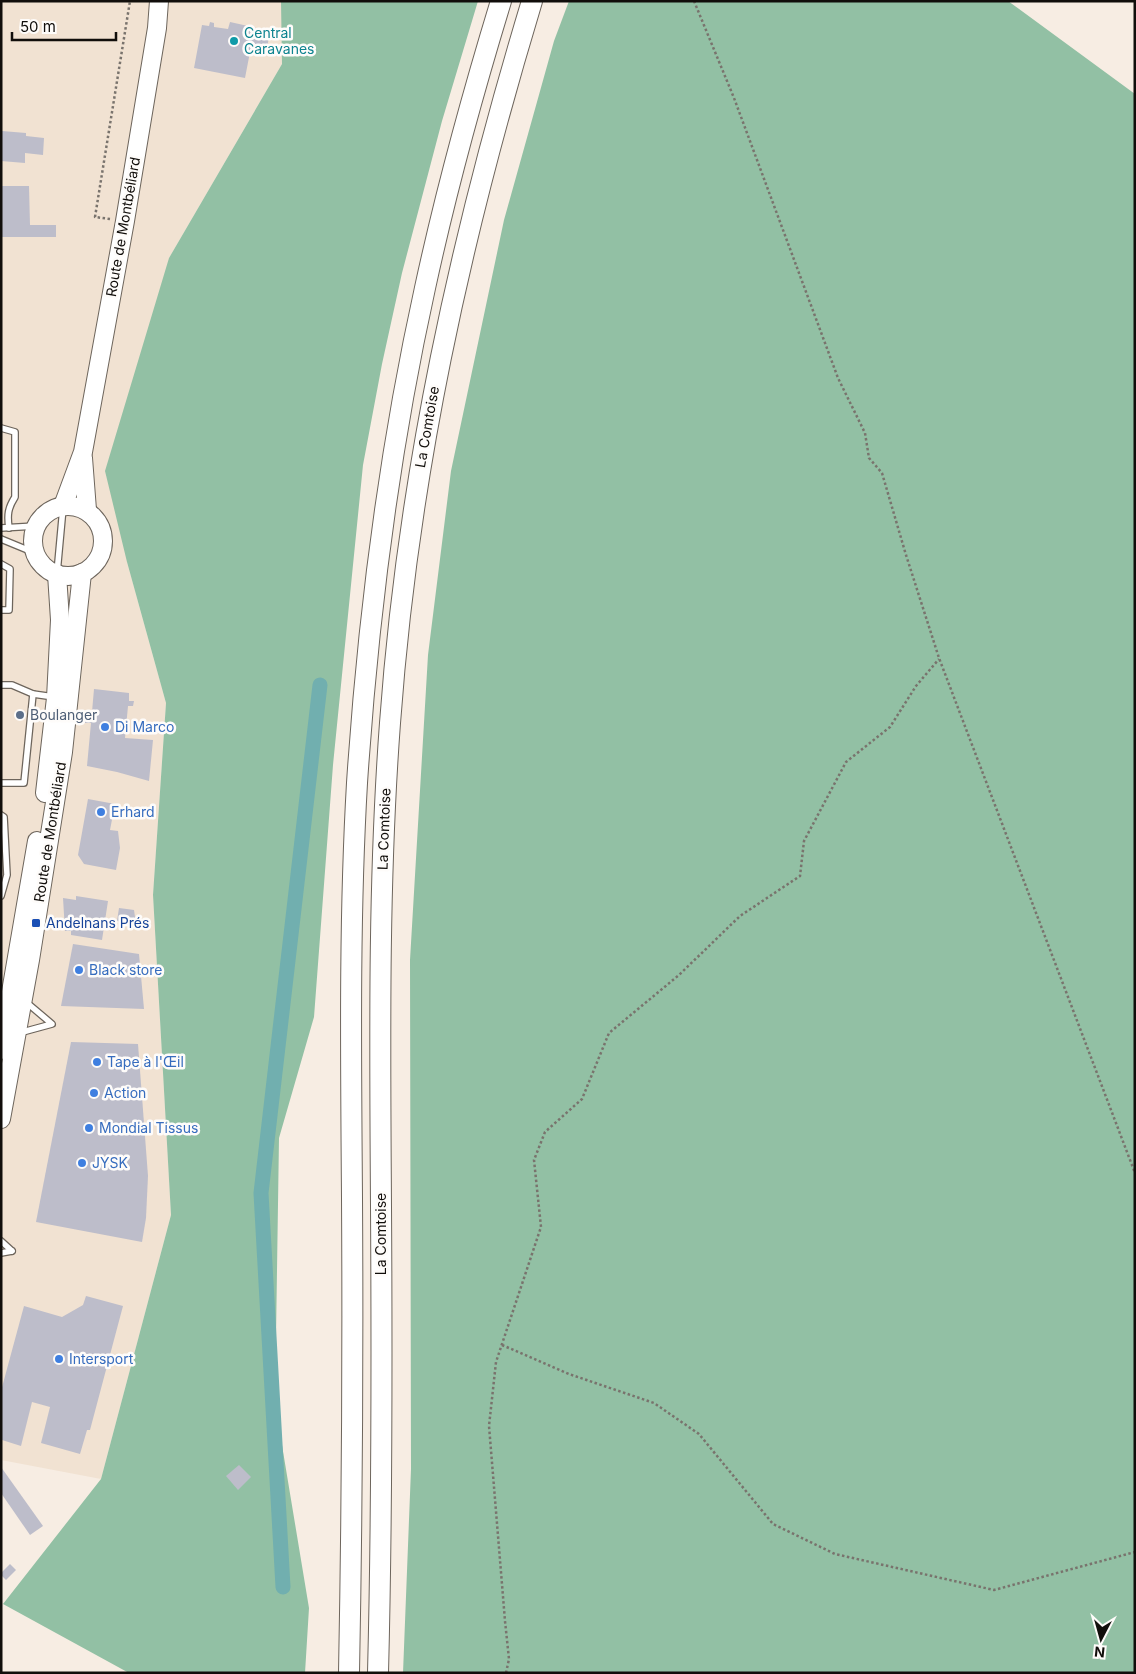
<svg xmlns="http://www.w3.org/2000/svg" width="1136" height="1674" font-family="Inter,sans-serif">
<rect width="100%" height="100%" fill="#f7ede3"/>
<path fill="#f1e2d2" d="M1 1 282 2V64L169 258 127 562 166 703 153 895 171 1215 101 1479 1 1460Z"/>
<g fill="#92c0a4">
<path d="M281 1H478L442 121 402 273 382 364 363 465 333 765 314 1017 279 1138 275 1403 309 1608 305 1673H129L3 1604 101 1479 171 1215 153 895 166 703 127 562 105 471 169 258 282 64Z"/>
<path d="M569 1H1008L1135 94V1673H403L411 1469 410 960 428 655 451 471 504 220 554 41Z"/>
</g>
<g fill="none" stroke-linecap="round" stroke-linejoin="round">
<path stroke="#71afaf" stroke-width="15" d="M283 1587 261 1193 320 685"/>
</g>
<g fill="#bdbdca">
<path d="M210 22 214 23V27L228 29 230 22 270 31 266 54 250 52 245 78 194 68 202 25 209 26Z"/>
<path d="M2 131 26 133V136L44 138 43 155 25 153V163L1 161Z"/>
<path d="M1 186H29L30 225H56V237H1Z"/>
<path d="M94 689 129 693V701H134L133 706H128L125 738 153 740 149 781 117 772 87 766 91 723H85L86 712H92Z"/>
<path d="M88 799 115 804 110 830 118 831 120 848 116 870 84 864 78 855Z"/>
<path d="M76 896 108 901 102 940 71 935V931H65L63 898 76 900Z"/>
<path d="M119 908 134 910 136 924 117 921Z"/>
<path d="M73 944 139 954 144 1009 61 1006Z"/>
<path d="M71 1042 138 1044 148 1176 146 1218 142 1242 36 1222Z"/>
<path d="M86 1296 123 1306 90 1430H87L80 1454 41 1443 50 1407 32 1402 21 1446 2 1440 1 1391 24 1306 62 1317 83 1305Z"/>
<path d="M239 1465 251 1477 238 1490 226 1476Z"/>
<path d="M1 1467 43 1526 30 1535 1 1493Z"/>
<path d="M10 1564 16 1570 6 1580 1 1575V1573Z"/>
</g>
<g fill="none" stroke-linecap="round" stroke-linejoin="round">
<defs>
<g id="service">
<path d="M1 428 15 432V497C8 508 7 515 9 528"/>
<path d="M1 528 36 526"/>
<path d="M1 539 35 553"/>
<path d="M1 564 10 569 9 610H1"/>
<path d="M57 573 63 508"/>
<path d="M1 685H12L33 694 54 697"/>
<path d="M1 783H24L33 694"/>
<path d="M1 815 4 817 7 875 1 896"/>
<path d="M19 1033 52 1024 26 1002"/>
<path d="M1 1241 12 1251"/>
<path d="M1 1253 12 1251"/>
</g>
<g id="primary">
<path d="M83 458 87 510"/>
<circle cx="68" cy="541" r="35"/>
<path d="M63 506 83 452 125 221 157 28 159 1"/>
<path d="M45 793 56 698 60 620 57 574"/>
<path d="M1 1050 37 841"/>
<path d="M1 1119 30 960 63 752 82 573"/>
</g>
<g id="motorway">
<path d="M349 1673C352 1514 353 1356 352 1198 351 1060 349 921 357 783 368 617 389 451 425 288 446 191 472 96 501 1"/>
<path d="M378 1673C382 1517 382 1362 381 1206 380 1045 378 884 390 723 408 475 460 239 532 1"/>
</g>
</defs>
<use href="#service" stroke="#6d655c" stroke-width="8"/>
<use href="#primary" stroke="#6d655c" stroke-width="20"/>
<use href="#motorway" stroke="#6d655c" stroke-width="22"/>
<g stroke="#79736d" stroke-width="2.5" stroke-dasharray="2.5 2.5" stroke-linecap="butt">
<path d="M694 1 734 98 838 378 865 433 869 458 882 473 906 555 939 658 1135 1173"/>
<path d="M110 219 95 217 130 1"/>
<path d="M502 1345 569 1374 654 1403 699 1434 773 1524 835 1554 994 1590 1135 1552"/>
<path d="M506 1673 509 1659 505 1621 489 1426 496 1362 541 1227 534 1160 545 1132 582 1099 609 1033 679 975 740 916 800 876 804 841 846 762 890 727 916 686 939 659"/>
</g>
<use href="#service" stroke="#fff" stroke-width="5.5"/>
<use href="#primary" stroke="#fff" stroke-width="18"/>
<use href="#motorway" stroke="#fff" stroke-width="20"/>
</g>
<circle fill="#0f9aa8" stroke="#fefcfa" stroke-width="2" cx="234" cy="41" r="5"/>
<circle fill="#5c6f8a" stroke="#fefcfa" stroke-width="2" cx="20" cy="715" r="5"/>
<g fill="#3f7fe0" stroke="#fefcfa" stroke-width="2">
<circle cx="105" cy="727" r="5"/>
<circle cx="101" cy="812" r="5"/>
<circle cx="79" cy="970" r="5"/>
<circle cx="97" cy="1062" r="5"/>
<circle cx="94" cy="1093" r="5"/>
<circle cx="89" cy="1128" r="5"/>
<circle cx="82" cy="1163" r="5"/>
<circle cx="59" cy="1359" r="5"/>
</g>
<rect fill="#1a4fb4" stroke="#fefcfa" stroke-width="2" x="31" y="918" width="10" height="10" rx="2.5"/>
<g text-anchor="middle" stroke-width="5" stroke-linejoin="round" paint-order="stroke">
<g font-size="14" fill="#0d838f" stroke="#fefcfa" text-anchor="start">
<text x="244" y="38">Central<tspan x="244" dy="16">Caravanes</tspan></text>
</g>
<g font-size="14" fill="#110e0b" stroke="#fefcfa">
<text transform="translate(123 227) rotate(-80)" y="5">Route de Montbéliard</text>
<text transform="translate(427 427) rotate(-80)" y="5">La Comtoise</text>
<text transform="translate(384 829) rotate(-88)" y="5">La Comtoise</text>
<text transform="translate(50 832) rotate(-81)" y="5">Route de Montbéliard</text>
<text transform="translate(381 1234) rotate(-90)" y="5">La Comtoise</text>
</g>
<g font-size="14" fill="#4e5e75" stroke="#fefcfa" text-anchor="start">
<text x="30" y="720">Boulanger</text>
</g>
<g font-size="14" fill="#366cbe" stroke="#fefcfa" text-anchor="start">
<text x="115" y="732">Di Marco</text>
<text x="111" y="817">Erhard</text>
<text x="89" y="975">Black store</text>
<text x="107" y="1067">Tape à l'Œil</text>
<text x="104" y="1098">Action</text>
<text x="99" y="1133">Mondial Tissus</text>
<text x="92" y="1168">JYSK</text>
<text x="69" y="1364">Intersport</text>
</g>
<g font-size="14" fill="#164399" stroke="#fefcfa" text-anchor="start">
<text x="46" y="928">Andelnans Prés</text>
</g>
</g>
<rect width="1136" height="1674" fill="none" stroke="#110e0b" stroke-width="5"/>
<g transform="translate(1101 1639) rotate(186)" stroke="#fefcfa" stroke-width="4" paint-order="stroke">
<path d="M0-4L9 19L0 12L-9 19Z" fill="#110e0b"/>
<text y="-8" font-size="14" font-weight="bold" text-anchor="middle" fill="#110e0b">N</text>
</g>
<path d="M12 32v8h104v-8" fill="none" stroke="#110e0b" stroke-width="2.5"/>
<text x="20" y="32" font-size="15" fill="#110e0b" stroke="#fefcfa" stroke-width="4" paint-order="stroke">50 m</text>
</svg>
